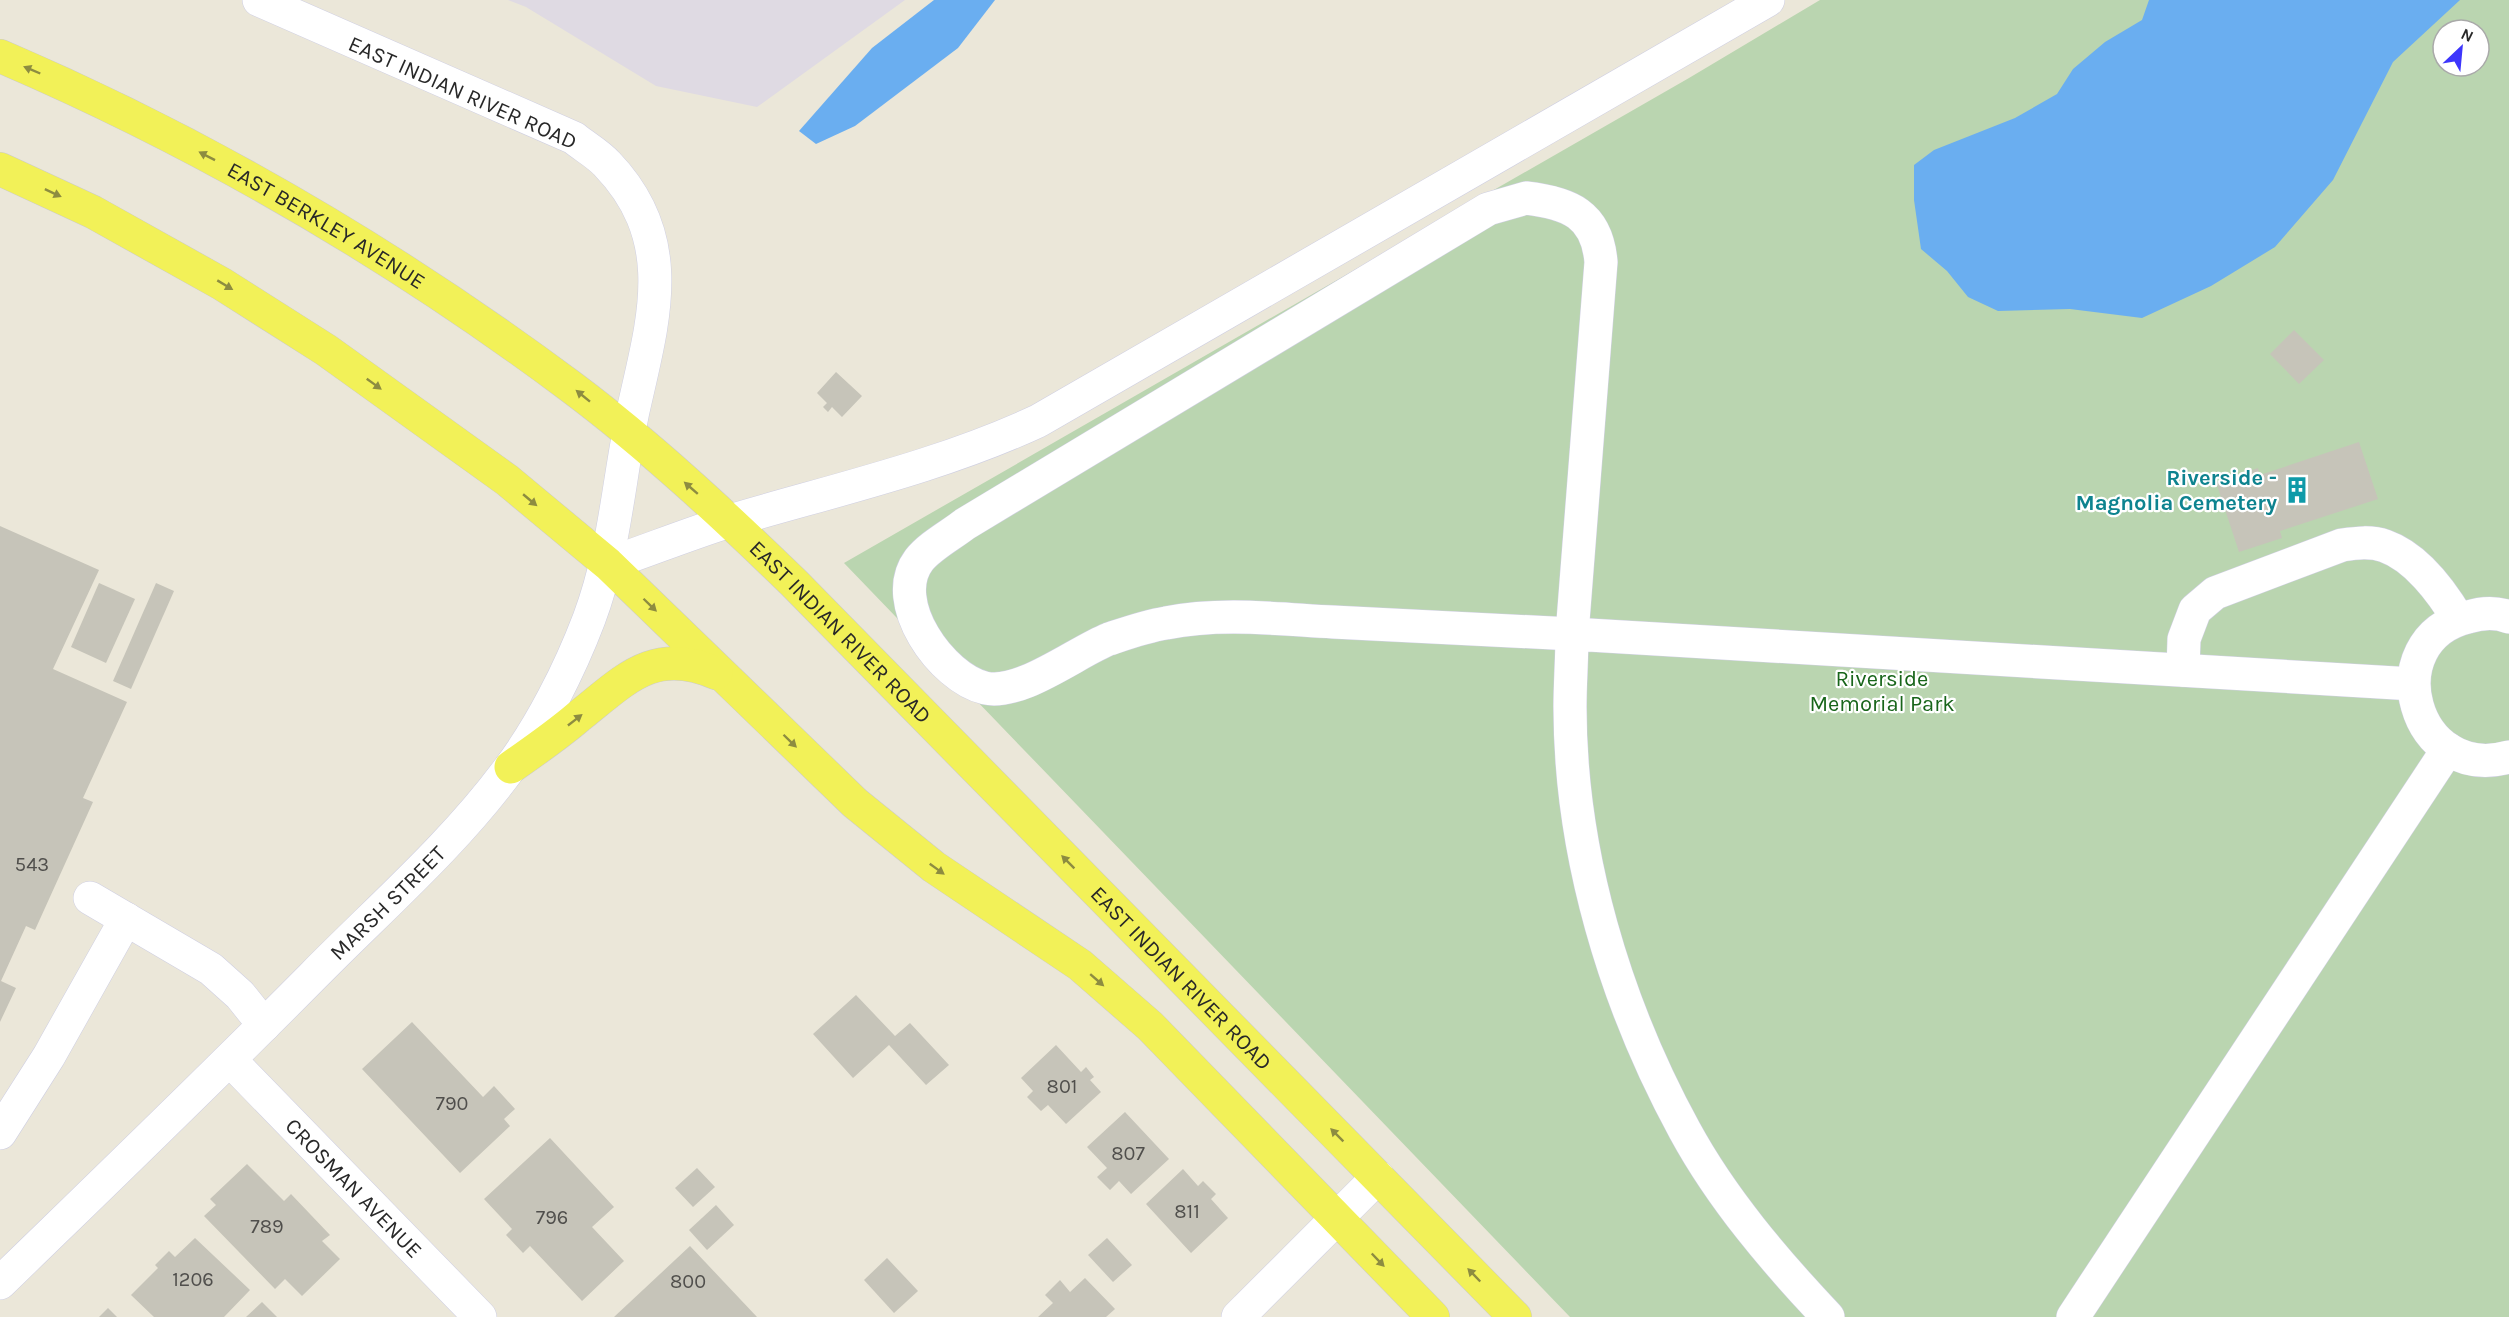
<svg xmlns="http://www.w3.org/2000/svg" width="2509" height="1317" font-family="Karla,sans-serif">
<rect width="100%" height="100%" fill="#ebe7d9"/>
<path fill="#dfdae3" d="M508 0H905L757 107 656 86 526 7Z"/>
<path fill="#bad5b0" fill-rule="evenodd" d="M1820 0H2509V1317H1570L844 563 1689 78ZM2443 30H2479V66H2443Z"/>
<g fill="#6aaef0">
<path d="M934 0H995L958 48 855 126 816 144 799 131 872 48Z"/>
<path d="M2149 0H2460L2393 62 2333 180 2275 247 2211 286 2142 318 2070 309 1998 311 1968 297 1947 271 1921 249 1914 200V165L1934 150 2015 118 2057 94 2073 69 2105 42 2142 20Z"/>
</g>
<g fill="#c6c4b9">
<path d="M2294 330 2324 360 2299 384 2270 354Z"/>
<path d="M836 372 862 396 842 417 832 407 828 412 823 407 827 403 817 393Z"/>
<path d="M2359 442 2378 499 2280 531 2282 538 2239 552 2216 482 2258 468 2260 475Z"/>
<path d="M0 526 99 570 53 669 127 702 83 798 93 802 35 930 26 926 1 981 16 988 0 1022Z"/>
<path d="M99 583 135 599 106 663 71 647Z"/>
<path d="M156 583 174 591 131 689 113 681Z"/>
<path d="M856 995 895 1036 910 1023 949 1065 926 1085 889 1045 853 1078 813 1034Z"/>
<path d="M412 1022 483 1097 494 1086 515 1109 504 1119 510 1126 460 1173 362 1069Z"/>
<path d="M1056 1045 1081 1072 1086 1067 1094 1077 1090 1080 1101 1092 1066 1124 1048 1105 1041 1111 1027 1097 1033 1091 1021 1078Z"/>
<path d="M1125 1112 1169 1159 1131 1194 1119 1181 1110 1190 1097 1177 1107 1168 1087 1147Z"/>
<path d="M550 1138 614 1207 592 1227 624 1261 582 1301 530 1246 523 1253 506 1235 512 1229 484 1199Z"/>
<path d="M247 1164 284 1201 291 1194 330 1235 322 1241 340 1259 302 1296 285 1279 275 1289 204 1216 216 1205 210 1199Z"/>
<path d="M697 1168 715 1187 693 1207 675 1188Z"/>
<path d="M1183 1169 1198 1186 1203 1181 1216 1194 1211 1199 1228 1218 1191 1253 1146 1204Z"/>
<path d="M716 1205 734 1225 707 1250 689 1230Z"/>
<path d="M195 1238 250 1290 224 1317H154L131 1295 158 1268 155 1265 169 1251 175 1257Z"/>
<path d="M1107 1238 1132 1265 1113 1282 1088 1255Z"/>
<path d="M690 1246 757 1317H614Z"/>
<path d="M887 1258 918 1291 894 1313 864 1280Z"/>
<path d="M1085 1278 1115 1309 1106 1317H1038L1053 1303 1045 1295 1060 1280 1070 1292Z"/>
<path d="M262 1302 277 1317H246Z"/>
<path d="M108 1308 117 1317H99Z"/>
</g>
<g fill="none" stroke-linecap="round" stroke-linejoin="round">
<defs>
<g id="minor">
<path d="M1526 198C1569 203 1597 214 1601 262L1572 634C1493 630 1413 626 1333 622 1277 619 1221 612 1166 623 1147 626 1127 633 1109 639 1076 652 1021 696 985 688 942 678 887 602 919 560 930 546 951 535 965 524L1488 209Z"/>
<path d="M608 564C649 550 691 533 733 520 835 490 941 466 1038 421L1768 0"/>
<path d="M2509 617C2496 612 2481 613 2468 617 2374 640 2413 784 2509 757"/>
<path d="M2183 670 2184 639 2195 610 2215 593 2342 545C2356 543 2371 541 2385 546 2416 557 2442 592 2458 619"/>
<path d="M90 898 211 969 240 995 264 1025"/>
<path id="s1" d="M230 1060 480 1317"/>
<path d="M0 1133 49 1056 126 919"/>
<path id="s2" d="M0 1283C105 1181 211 1079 314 975 380 908 453 845 509 769 541 727 570 669 589 619 615 550 618 483 633 411 653 321 680 240 607 164 598 154 585 147 574 138L259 0"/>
<path d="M1238 1317 1378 1177"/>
<path d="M1828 1317C1775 1261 1722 1199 1685 1131 1615 1003 1570 853 1570 707 1570 683 1572 658 1572 634L2413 684"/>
<path d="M2073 1317 2448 749"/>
</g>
<g id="major">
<path id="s3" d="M0 56C203 143 393 254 570 386 649 445 723 514 794 583L1515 1317"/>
<path d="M0 169 93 212 222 284 326 350 507 480 608 564 855 803 934 867 1080 965 1150 1026 1433 1317"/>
<path d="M511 767C534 751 557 735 578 717 625 680 653 646 716 673"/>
</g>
</defs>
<use href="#minor" stroke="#cfcfe2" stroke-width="34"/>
<use href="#major" stroke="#cbcbcb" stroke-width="34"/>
<use href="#minor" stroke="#fff" stroke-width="33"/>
<use href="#major" stroke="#f2f158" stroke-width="33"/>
</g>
<defs><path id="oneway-solid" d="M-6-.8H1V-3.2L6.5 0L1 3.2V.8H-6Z" transform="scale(1.5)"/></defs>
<g fill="#8d8c40">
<use href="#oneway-solid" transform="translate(32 70) rotate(-157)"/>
<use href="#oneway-solid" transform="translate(207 156) rotate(-153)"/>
<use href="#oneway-solid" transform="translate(53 193) rotate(25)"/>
<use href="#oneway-solid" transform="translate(225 285) rotate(31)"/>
<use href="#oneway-solid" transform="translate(374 384) rotate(36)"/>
<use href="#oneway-solid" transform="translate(583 396) rotate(-141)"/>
<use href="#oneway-solid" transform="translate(691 488) rotate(-139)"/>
<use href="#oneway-solid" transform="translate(530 500) rotate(40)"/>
<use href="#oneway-solid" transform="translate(650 605) rotate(44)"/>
<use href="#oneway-solid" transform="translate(575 720) rotate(-38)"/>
<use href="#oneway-solid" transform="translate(790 741) rotate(44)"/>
<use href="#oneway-solid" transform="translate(1068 862) rotate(-135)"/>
<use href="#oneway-solid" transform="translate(937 869) rotate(36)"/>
<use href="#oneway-solid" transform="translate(1097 980) rotate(41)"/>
<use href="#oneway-solid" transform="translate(1337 1135) rotate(-135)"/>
<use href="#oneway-solid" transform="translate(1378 1260) rotate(46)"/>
<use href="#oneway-solid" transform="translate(1474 1275) rotate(-134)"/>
</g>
<defs>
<symbol id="building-bare" viewBox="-9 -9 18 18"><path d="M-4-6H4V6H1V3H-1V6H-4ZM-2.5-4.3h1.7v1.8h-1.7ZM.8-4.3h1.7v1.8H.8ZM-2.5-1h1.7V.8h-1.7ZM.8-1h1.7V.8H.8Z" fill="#0f9aa8" stroke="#fff" stroke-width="2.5" paint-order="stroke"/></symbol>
</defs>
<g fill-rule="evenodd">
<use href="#building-bare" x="2278" y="471" width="38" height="38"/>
</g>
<g text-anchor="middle" stroke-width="4.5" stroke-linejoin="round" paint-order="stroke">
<g font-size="20" fill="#504f4c">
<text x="32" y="871">543</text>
<text x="1062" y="1093">801</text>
<text x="452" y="1110">790</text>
<text x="1128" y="1160">807</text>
<text x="1187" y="1218">811</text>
<text x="552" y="1224">796</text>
<text x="267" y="1233">789</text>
<text x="193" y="1286">1206</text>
<text x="688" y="1288">800</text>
</g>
<g font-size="22" fill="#282828" stroke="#fff">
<text transform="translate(463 92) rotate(24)" y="8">EAST INDIAN RIVER ROAD</text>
<text dy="8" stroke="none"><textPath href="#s3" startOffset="368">EAST BERKLEY AVENUE</textPath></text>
<text dy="8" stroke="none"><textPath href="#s3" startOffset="1026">EAST INDIAN RIVER ROAD</textPath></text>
<text dy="8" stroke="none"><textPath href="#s2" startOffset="543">MARSH STREET</textPath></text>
<text dy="8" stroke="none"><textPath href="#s3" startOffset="1512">EAST INDIAN RIVER ROAD</textPath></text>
<text dy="8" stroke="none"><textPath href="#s1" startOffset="178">CROSMAN AVENUE</textPath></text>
</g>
<g font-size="22" font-weight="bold" fill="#0d838f" stroke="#fff" text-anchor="end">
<text x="2277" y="485">Riverside -<tspan x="2277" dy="25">Magnolia Cemetery</tspan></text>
</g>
<g font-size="22" fill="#18651a" stroke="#fff">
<text x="1882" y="686">Riverside<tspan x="1882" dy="25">Memorial Park</tspan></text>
</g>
</g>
<g transform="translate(2461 48) rotate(26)"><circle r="28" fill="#ffffff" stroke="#a9a9a9" stroke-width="1.5"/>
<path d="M0-4.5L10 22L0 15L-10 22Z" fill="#3d36fc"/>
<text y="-9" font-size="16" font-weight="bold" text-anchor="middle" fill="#282828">N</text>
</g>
</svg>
